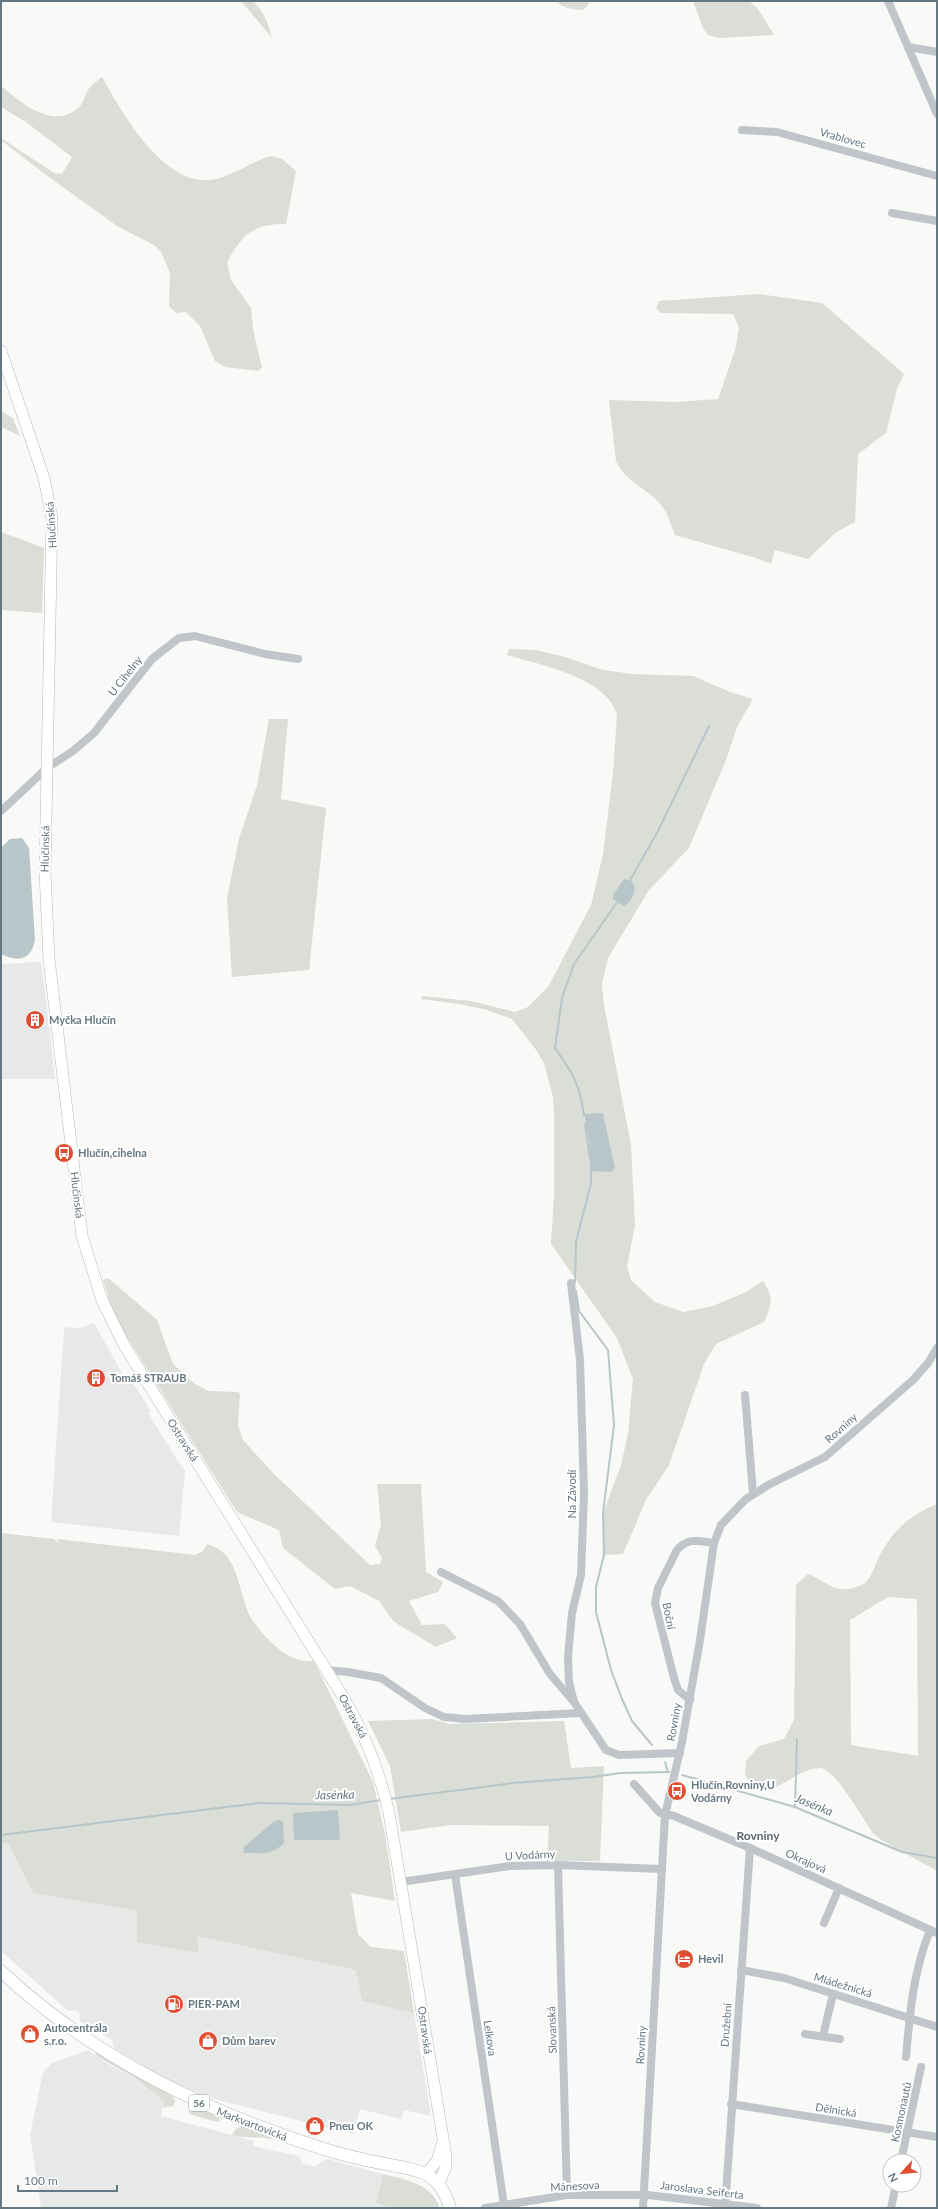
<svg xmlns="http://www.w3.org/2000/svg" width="938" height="2209" font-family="Lato,sans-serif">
<rect width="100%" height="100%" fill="#f9f9f7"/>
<g fill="#e7e9e8">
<path d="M41 962 44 982 55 1079H1V964Z"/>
<path d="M94 1323 122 1373 135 1386 151 1411 148 1413 185 1472 179 1536 51 1522 64 1328 73 1327 76 1329Z"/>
<path d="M8 1843 33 1893 137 1911 199 1953 196 1935 357 1970 362 2001 414 2013 431 2116 404 2110 401 2119 360 2109 353 2134 217 2100 165 2079 114 2048 112 2040 81 2022 79 2018 81 2014 75 2010 68 2011 1 1951V1844Z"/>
<path d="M88 2050 108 2064 135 2078 164 2101 161 2116 254 2141 253 2146 299 2156 303 2164 316 2167 318 2164 327 2159 383 2174 376 2203 391 2208H41L30 2135 43 2072 52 2063Z"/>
</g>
<g fill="#daded6" fill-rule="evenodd">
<path d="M241 1H253C264 12 268 23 272 38Z"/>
<path d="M557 1H589L588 5 583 10C573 9 563 9 557 1Z"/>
<path d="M693 1H749L758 9 774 35 719 38 708 35 703 28Z"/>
<path d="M102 77C122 113 166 191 216 179 235 174 252 162 270 156L282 159 296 171 286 224C253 224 243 234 227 262L231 280 251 308 253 329 262 368 258 371 225 367 215 361 200 326 186 312 176 313 169 306 170 273 161 252 154 245 117 226 42 172 1 140V138L54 173 62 174 72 157 26 122 1 107V86C20 102 55 132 80 106 84 102 85 95 88 90 91 85 97 81 102 77Z"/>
<path d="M759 294 822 303 904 374 897 389 886 433 858 454 855 522 835 533 808 559 775 550 771 564 756 558 675 535C671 526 669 516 664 509 652 490 624 482 616 461L609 400 675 402 718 399 736 347 739 327 733 314 661 313 656 308 659 301Z"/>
<path d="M1 411 13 418 20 436 1 427Z"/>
<path d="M1 532 44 548 42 613 1 610Z"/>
<path d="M509 649 536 650 565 657 603 670 632 674 693 676 730 692 753 699 737 727 726 760 689 848 649 890 608 958 602 984 604 1005 631 1145 635 1225 627 1267 631 1280 655 1302 684 1312 713 1306 748 1291 763 1281C774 1298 772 1304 764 1322L716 1344 704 1364 669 1465 646 1500 623 1554 604 1555 603 1513 621 1465 628 1434 633 1379 617 1338 551 1244 554 1196V1117L553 1097 544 1063 537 1051 512 1019 487 1010 459 1004 421 999 422 996 471 1001 515 1012 528 1007 548 987 591 905 603 854 613 773 617 714C605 677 541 665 507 655ZM603 1113 615 1167 601 1171H591L589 1142 584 1116Z"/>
<path d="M269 719H288L281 799 326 808 309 970 232 977 227 899 239 838 257 786Z"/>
<path d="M108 1278 157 1320 173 1364 195 1384 209 1391 238 1392 240 1394 238 1425 243 1440 272 1472 370 1565 380 1564 382 1558 375 1546 381 1525 377 1484H421L426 1572 443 1582 438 1592 409 1601 422 1625 445 1624 457 1638 436 1647 394 1622 379 1601 350 1586 335 1589 283 1548 279 1530 237 1512 115 1318 103 1280Z"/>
<path d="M937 1504V1871C925 1864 880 1841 874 1834 864 1821 836 1770 821 1768 807 1767 783 1784 771 1790L751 1784 745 1775 746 1761 759 1746 784 1739 794 1720 796 1585 808 1574C820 1578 828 1587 841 1589 849 1590 861 1587 867 1581 873 1574 876 1561 881 1553 893 1530 912 1514 937 1504ZM888 1597 917 1599 918 1756 851 1745 850 1620Z"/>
<path d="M1 1533 54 1539 58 1543 57 1539 195 1555 203 1551 207 1544C241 1553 237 1593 251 1618 260 1633 282 1656 299 1660 304 1662 310 1661 314 1661L373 1782 385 1834 395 1901 351 1893 358 1934 371 1947 404 1951 414 2013 362 2001 356 1970 197 1936 199 1953 137 1942V1911L33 1893 8 1843 1 1844Z"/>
<path d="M433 1719 449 1724 564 1721 571 1768 604 1766 600 1861H547L549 1826 451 1825 401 1832 390 1766 368 1721Z"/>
<path d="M97 2051 172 2095 175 2101 173 2106 163 2108 164 2101 135 2078 95 2055Z"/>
<path d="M197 2107 219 2117 220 2121 217 2122 189 2114V2109Z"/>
<path d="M241 2126 272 2138 271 2139C257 2136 246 2139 232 2135L235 2130Z"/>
<path d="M383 2174C405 2179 432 2184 440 2208H391L376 2203Z"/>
</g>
<g fill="#b8c6c9">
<path d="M22 838 29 848 35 940C31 961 18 962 1 954V848L10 839Z"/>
<path d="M624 879C641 880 635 900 624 906L613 899V895Z"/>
<path d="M603 1113 615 1167 612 1172 591 1171 590 1168 589 1142 584 1114Z"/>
<path d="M338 1810 340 1840H294L293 1813Z"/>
<path d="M278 1820 283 1821 284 1843C272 1856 260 1853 243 1853L244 1847 273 1822Z"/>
</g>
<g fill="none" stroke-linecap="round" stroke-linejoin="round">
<g stroke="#b8c6c9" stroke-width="2">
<path d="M629 882 658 831 709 726"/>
<path d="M584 1115C580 1085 572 1072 555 1048L562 998 574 964 618 901"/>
<path d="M585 1124 590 1159"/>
<path d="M575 1283 576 1242 591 1183V1169"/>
<path d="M576 1291 579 1311 608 1350 614 1425 603 1513 604 1555 596 1587V1612L611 1670 622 1699 632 1721 652 1745"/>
<path d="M665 1762 668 1772"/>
<path d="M682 1775 795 1807 902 1852 937 1858"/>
<path d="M389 1799 513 1783 593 1777 620 1773 669 1772"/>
<path d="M795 1806 797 1739"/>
<path d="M1 1835 259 1803 350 1805 381 1800"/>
</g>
<defs>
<g id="secondary">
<path d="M1 351 44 478 52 518 45 872 49 959 82 1236 102 1300 124 1345 345 1700C366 1736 380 1773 389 1813L446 2156V2166L439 2184"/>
<path d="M426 2174 437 2161 442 2144"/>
</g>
<path id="primary" d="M1 1971C91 2056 204 2111 321 2148 342 2155 364 2160 386 2164 398 2167 415 2168 427 2175 440 2182 446 2194 450 2208"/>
</defs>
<use href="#secondary" stroke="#b3b9bd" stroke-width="12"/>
<use href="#primary" stroke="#b4babd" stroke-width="13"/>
<g stroke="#c0c5c9" stroke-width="8">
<path d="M888 1 937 114"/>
<path d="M908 47 937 52"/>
<path d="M742 130 777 132 937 176"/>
<path d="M892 213 937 221"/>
<path d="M1 811 47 768 73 751 94 733 152 659 179 638 195 636 265 654 298 659"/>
<path d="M571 1283 580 1360 584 1493 581 1575 572 1613 568 1657 569 1682 574 1702"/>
<path d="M745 1395 753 1493"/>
<path d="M441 1572 498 1601 520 1624 550 1674 574 1702 606 1750 619 1755 680 1753"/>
<path d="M327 1670 348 1672 381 1678 425 1708 444 1717 465 1719 580 1713"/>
<path d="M690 1700 678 1690 674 1678 655 1603 658 1588 677 1550C688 1537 699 1541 714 1543"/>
<path d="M634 1784 660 1813 674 1816 750 1848 937 1933"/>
<path d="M558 1865 567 2195"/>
<path d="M455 1875 504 2205"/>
<path d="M401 1882 510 1866 558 1865 661 1869"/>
<path d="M824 1923 839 1888"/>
<path d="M741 1970 784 1978 937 2027"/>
<path d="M805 2034 840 2039"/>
<path d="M823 2036 833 1994"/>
<path d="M906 2057C910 2011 913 1973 930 1930"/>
<path d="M731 2104 937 2137"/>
<path d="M901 2161 921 2067"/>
<path d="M485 2208 567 2195H648L757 2208"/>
<path d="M643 2208 665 1815 682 1742 700 1640 714 1543 721 1525 746 1499 770 1484 825 1457 913 1380 928 1363 937 1348"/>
<path d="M725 2208 750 1848"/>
<path d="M891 2208 896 2185"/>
</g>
<use href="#secondary" stroke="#fff" stroke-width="11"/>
<use href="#primary" stroke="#fff" stroke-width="12"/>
</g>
<defs>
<symbol id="building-disc" viewBox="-11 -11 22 22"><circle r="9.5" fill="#dd4e33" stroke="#fff"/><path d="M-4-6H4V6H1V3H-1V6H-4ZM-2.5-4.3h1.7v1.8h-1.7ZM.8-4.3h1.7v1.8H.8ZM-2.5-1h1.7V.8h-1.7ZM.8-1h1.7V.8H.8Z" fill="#fff"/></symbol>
<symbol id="bus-disc" viewBox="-11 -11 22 22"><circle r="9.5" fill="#dd4e33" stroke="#fff"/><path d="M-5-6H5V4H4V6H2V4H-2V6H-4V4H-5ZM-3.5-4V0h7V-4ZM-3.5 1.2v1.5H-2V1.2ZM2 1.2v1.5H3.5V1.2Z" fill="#fff"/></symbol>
<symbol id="hotel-disc" viewBox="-11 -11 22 22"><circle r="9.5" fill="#dd4e33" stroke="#fff"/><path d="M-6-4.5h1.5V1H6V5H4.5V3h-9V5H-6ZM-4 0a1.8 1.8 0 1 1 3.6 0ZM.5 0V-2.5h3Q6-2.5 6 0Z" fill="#fff"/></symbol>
<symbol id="fuel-disc" viewBox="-11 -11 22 22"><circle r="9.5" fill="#dd4e33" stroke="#fff"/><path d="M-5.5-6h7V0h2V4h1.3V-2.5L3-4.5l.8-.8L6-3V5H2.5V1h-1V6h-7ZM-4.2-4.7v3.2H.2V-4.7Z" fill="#fff"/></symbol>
<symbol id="shop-disc" viewBox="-11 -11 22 22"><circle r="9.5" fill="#dd4e33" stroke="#fff"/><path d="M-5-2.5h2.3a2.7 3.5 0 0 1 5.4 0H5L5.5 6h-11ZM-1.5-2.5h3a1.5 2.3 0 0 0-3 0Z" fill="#fff"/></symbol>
</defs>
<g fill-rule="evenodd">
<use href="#building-disc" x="24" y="1009" width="22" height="22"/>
<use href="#bus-disc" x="53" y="1142" width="22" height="22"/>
<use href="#building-disc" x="85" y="1367" width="22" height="22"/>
<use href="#bus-disc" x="666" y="1780" width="22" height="22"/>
<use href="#hotel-disc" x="673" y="1948" width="22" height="22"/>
<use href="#fuel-disc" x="163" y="1993" width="22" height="22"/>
<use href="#shop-disc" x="19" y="2023" width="22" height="22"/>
<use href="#shop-disc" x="197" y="2030" width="22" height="22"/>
<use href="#shop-disc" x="304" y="2115" width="22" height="22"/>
</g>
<g text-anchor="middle" stroke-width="4" stroke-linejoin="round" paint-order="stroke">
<rect fill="#fff" stroke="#93a0a7" stroke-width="1" x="189" y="2095" width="20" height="16" rx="3"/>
<g font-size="10" font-weight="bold" fill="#657781">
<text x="199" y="2107">56</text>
</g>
<g font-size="11" fill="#657781" stroke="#fff">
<text transform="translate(843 138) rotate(16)" y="4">Vrablovec</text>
<text transform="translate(51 525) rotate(-94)" y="4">Hlučínská</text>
<text transform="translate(125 676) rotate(-52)" y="4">U Cihelny</text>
<text transform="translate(45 849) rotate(-89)" y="4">Hlučínská</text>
<text transform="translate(77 1195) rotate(83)" y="4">Hlučínská</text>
<text transform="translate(841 1428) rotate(-42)" y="4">Rovniny</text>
<text transform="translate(183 1440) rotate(58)" y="4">Ostravská</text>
<text transform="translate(572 1494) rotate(-90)" y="4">Na Závodí</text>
<text transform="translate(669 1616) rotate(79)" y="4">Boční</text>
<text transform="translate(353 1716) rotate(62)" y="4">Ostravská</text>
<text transform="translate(674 1722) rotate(-80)" y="4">Rovniny</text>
<text transform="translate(530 1855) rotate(-3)" y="4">U Vodárny</text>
<text transform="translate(806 1861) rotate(24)" y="4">Okrajová</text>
<text transform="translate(843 1985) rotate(17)" y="4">Mládežnická</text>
<text transform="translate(726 2025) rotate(-86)" y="4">Družební</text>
<text transform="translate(425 2030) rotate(82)" y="4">Ostravská</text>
<text transform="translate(552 2030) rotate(-92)" y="4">Slovanská</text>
<text transform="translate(490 2038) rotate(82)" y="4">Lelkova</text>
<text transform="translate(641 2045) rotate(-87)" y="4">Rovniny</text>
<text transform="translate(836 2110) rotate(9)" y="4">Dělnická</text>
<text transform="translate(901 2112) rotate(-78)" y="4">Kosmonautů</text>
<text transform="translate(252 2124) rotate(21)" y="4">Markvartovická</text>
<text transform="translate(575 2186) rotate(-3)" y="4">Mánesova</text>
<text transform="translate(702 2190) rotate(7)" y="4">Jaroslava Seiferta</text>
</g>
<g font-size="11" font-weight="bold" fill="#657781" stroke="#fff" text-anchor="start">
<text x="49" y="1024">Myčka Hlučín</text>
<text x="78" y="1157">Hlučín,cihelna</text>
<text x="110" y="1382">Tomáš STRAUB</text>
<text x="691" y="1789">Hlučín,Rovniny,U<tspan x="691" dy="13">Vodárny</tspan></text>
<text x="698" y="1963">Hevil</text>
<text x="188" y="2008">PIER-PAM</text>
<text x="44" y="2032">Autocentrála<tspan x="44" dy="13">s.r.o.</tspan></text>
<text x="222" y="2045">Dům barev</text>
<text x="329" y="2130">Pneu OK</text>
</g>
<g font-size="12" font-style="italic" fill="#60767b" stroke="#fff">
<text transform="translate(335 1795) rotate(-1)" y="4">Jasénka</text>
<text transform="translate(814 1805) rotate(22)" y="4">Jasénka</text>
</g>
<g font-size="12" font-weight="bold" fill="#57656c" stroke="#fff">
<text x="758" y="1840">Rovniny</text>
</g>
</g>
<rect width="938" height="2209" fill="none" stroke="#657781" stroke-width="4"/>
<g transform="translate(902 2173) rotate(243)"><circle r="19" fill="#ffffff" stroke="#c1c9cd"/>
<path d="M0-3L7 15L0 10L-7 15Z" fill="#dd4e33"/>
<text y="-6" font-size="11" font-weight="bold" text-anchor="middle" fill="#657781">N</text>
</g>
<path d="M18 2185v6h99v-6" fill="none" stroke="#657781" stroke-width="2"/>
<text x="24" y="2185" font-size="12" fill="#657781" stroke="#ffffff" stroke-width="3" paint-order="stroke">100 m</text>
</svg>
